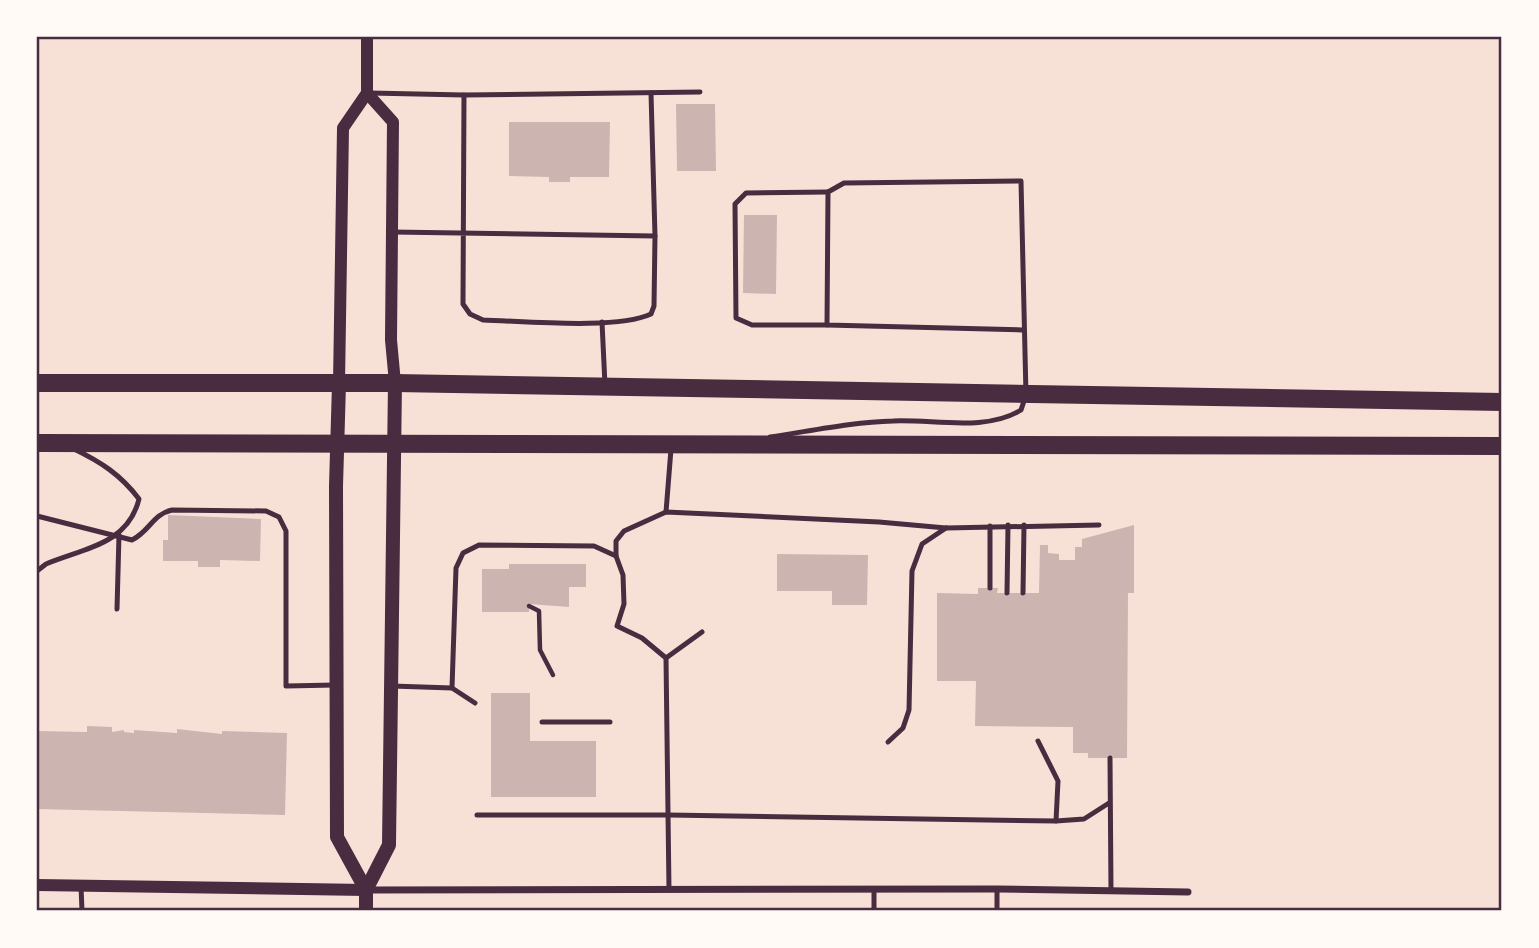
<svg xmlns="http://www.w3.org/2000/svg" width="1539" height="948" font-family="Roboto,sans-serif">
<rect width="100%" height="100%" fill="#f7e1d7"/>
<g fill="#ccb4b1">
<path d="M676 104H715L716 171H677Z"/>
<path d="M509 122H610L609 177H570V182H549V177L509 176Z"/>
<path d="M744 215H777L776 294 743 293Z"/>
<path d="M168 515 261 519 260 561 220 560V567H198V561H163V540H168Z"/>
<path d="M1134 525V593H1128L1127 758H1088V753H1073V727L975 726 976 681H937V593L978 594V588H998L997 593H1039L1040 545H1048V553L1059 554V560H1075V547H1082V539Z"/>
<path d="M777 554 868 555 867 605H832V591H777Z"/>
<path d="M509 564H586V587H569V607L529 604V612H482V569H509Z"/>
<path d="M491 693H530V741H596V797H491Z"/>
<path d="M87 726 112 727V732L124 730V732L134 733V730L177 733V729L222 734V731L287 733 285 815 37 809V731L87 732Z"/>
</g>
<g fill="none" stroke-linecap="round" stroke-linejoin="round">
<path stroke="#4a2c40" stroke-width="4.5" d="M529 606 539 611 540 650 553 675"/>
<g stroke="#4a2c40" stroke-width="5">
<path d="M370 93 464 95 700 92"/>
<path d="M651 93 655 236"/>
<path d="M392 232 655 236 654 306 651 314C616 330 524 321 483 320L470 314 463 304 464 95"/>
<path d="M602 322 605 385"/>
<path d="M827 325H752L736 318 735 204 746 193 828 192"/>
<path d="M770 437C811 431 852 422 893 421 933 419 986 432 1021 410L1026 395 1021 181 844 183 828 192 827 325 1023 330"/>
<path d="M666 512 671 449"/>
<path d="M37 516 132 540C149 532 153 514 172 510L266 511 279 517 286 531V686L335 685"/>
<path d="M37 571 46 564C85 548 128 544 139 499 121 475 101 462 74 449"/>
<path d="M990 588V526"/>
<path d="M1007 593 1008 525"/>
<path d="M1023 593 1024 525"/>
<path d="M117 609 119 535"/>
<path d="M666 658 702 632"/>
<path d="M392 686 452 688 475 703"/>
<path d="M452 688 456 568 463 553 479 545 594 546 616 556"/>
<path d="M542 722H610"/>
<path d="M1038 741 1058 781 1056 821"/>
<path d="M888 742 903 728 909 710 912 571 922 544 946 528"/>
<path d="M1110 758 1111 891"/>
<path d="M477 815H668L1056 821 1084 819 1109 803"/>
<path d="M81 886 82 911"/>
<path d="M874 889V911"/>
<path d="M997 889V911"/>
<path d="M669 890 666 658 642 638 617 626 624 604 623 575 616 556V541L624 531 666 512 879 522 946 528 1099 525"/>
</g>
<path stroke="#4a2c40" stroke-width="7" d="M366 890 997 889 1188 892"/>
<g stroke="#4a2c40" stroke-width="12">
<path d="M367 93 393 122 391 340 395 383"/>
<path d="M339 384 343 128 367 93V37"/>
<path d="M37 885 366 890"/>
</g>
<g stroke="#4a2c40" stroke-width="14">
<path d="M339 384 336 486 337 837 366 890"/>
<path d="M366 911V890L389 845 395 383"/>
</g>
<g stroke="#4a2c40" stroke-width="18">
<path d="M37 383H395L1502 402"/>
<path d="M37 443 1502 446"/>
</g>
</g>
<rect width="1539" height="948" fill="none" stroke="#fffaf5" stroke-width="77"/>
<rect x="38" y="38" width="1462" height="871" fill="none" stroke="#4a2c40" stroke-width="2.5"/>
</svg>
